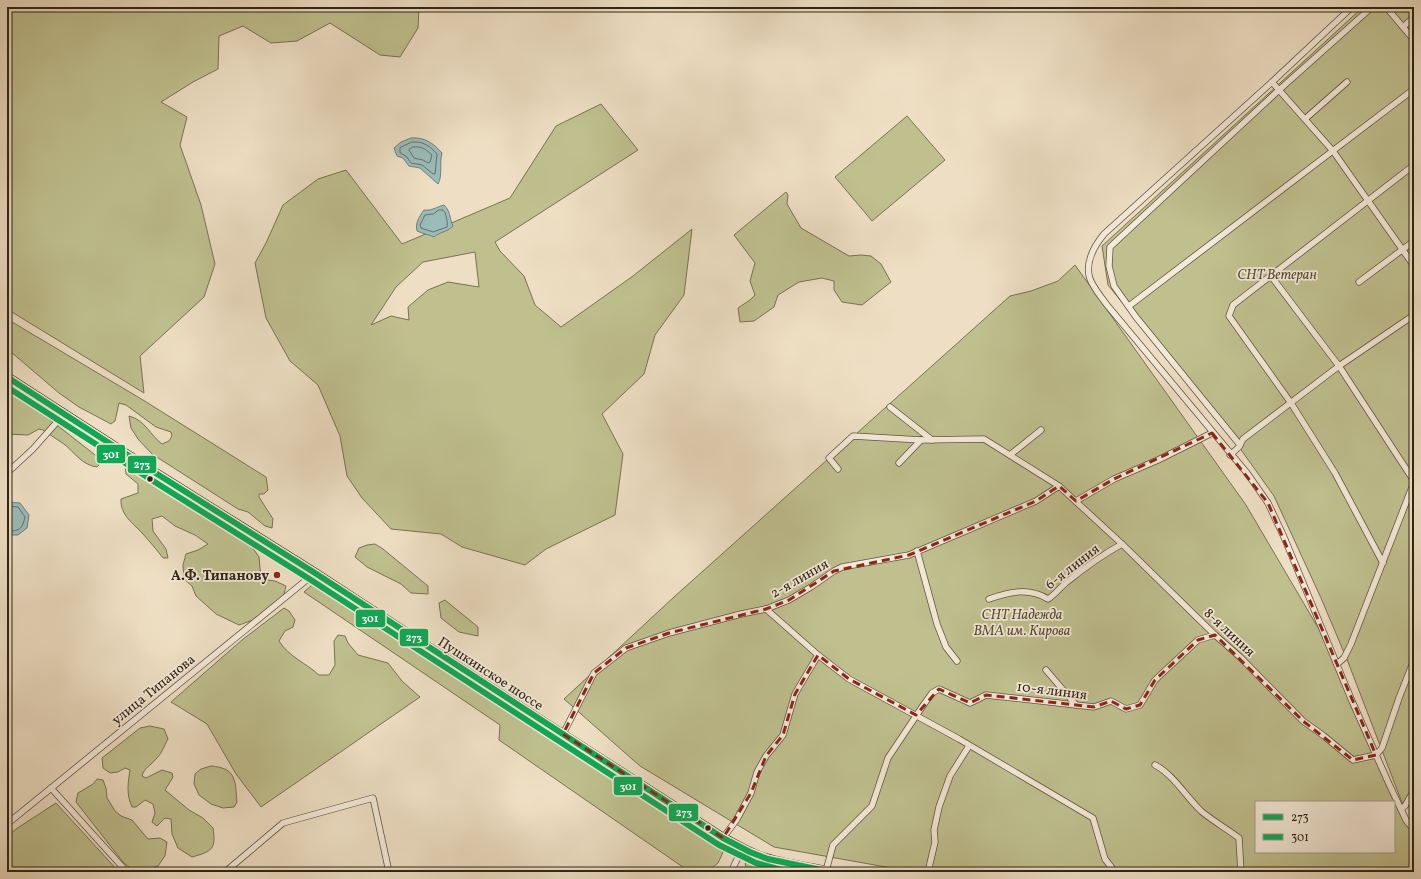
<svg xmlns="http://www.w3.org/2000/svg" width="1421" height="879" font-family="Vollkorn,serif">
<rect width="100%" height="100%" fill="#eedfc4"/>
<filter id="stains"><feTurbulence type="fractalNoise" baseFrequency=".005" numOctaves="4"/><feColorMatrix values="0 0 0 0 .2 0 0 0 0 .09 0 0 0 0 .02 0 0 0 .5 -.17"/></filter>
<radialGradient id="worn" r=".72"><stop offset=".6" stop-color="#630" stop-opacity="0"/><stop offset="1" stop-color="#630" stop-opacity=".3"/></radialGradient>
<g fill="#c0c08f" stroke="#787252" fill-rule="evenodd">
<path d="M7 7H419L418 28 400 57 380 55 330 23 297 41 271 43 243 26 219 36 218 69 193 82 161 102 187 117 180 145 201 205 215 264 204 297 140 356 144 393 7 309Z"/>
<path d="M1363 7H1414V784L1403 805 1348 662 1321 598 1274 496 1239 447 1108 285 1102 246Z"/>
<path d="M601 104 638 150 495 242 500 251 524 276 535 305 561 327 633 276 692 229 684 295 655 335 644 374 602 414 623 454 615 515 546 549 525 565 462 547 441 534 391 529 362 498 347 476 340 436 318 385 290 361 266 318 255 263 266 243 283 205 318 179 346 170 402 244 510 198 556 126ZM475 252 479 287 448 282 428 290 408 307 409 320 391 316 371 325 396 287 423 262Z"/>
<path d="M907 116 945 160 872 221 835 177Z"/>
<path d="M786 192 788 195 787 204 801 228 849 256 861 255 871 256 881 264 891 282 862 305 842 302 834 290V281L822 278 799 282 778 295 774 307 754 321 740 322 738 308 750 300 755 295 750 281 755 263 734 235Z"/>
<path d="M1075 265 1246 505 1320 631 1406 825 1414 834V872H914L774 847 640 766 564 699 674 597 1010 296 1031 291 1058 281ZM1256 802H1394V852H1256Z"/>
<path d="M7 319 143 400 266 477 268 490 264 494H259V497L273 519 272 528 265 526 248 512 238 509 152 454 138 439 131 428 129 416C145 420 150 435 162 444L169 441 172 436 171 432 156 427 126 405 119 403 115 421 111 424 79 407 59 393 11 352 7 350Z"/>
<path d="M7 389 30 404 99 458V465L97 467C82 465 75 453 64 444 57 439 50 435 43 430L39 429 28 435 7 434Z"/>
<path d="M125 464 197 506 245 537 259 557 261 579 275 581 286 586 283 598 253 620 239 625 216 614 196 596 192 586 184 579 183 565 186 554 198 550 208 544 195 535 175 526 162 516 152 519 153 531 166 549 168 558H163C157 550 150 542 143 534 133 523 120 515 121 499L138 493V484L126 474Z"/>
<path d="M375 544 383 549 428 586V594L411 593 401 584 367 567 355 557 359 548 367 545Z"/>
<path d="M313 584 724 850 718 863 707 872H690L499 740 500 725 304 592Z"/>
<path d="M445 600 478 627V636L459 632 441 618 439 603Z"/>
<path d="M284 608 289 611 295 620 293 627 285 631 279 641C289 657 306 663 319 675H329L335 665 334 641 338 635 345 636 348 643 358 655 388 663 402 681 420 697 261 807 236 774 207 724 171 702 242 640Z"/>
<path d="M150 726 164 729 168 739C164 746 162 753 156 759 151 765 144 768 142 776L146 778 162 770 172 773 173 777 165 790 189 810 203 818 213 828C216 849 213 851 192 857L178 848 172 834 171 819 165 818 157 826 152 822 155 813 153 804 145 800 136 807H132C126 794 128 783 130 770L125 768 118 772 110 773 103 768 102 758 140 728Z"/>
<path d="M211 766C237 768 235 781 237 802L234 807 223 808 211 804 199 795 194 784 195 774 201 769Z"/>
<path d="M97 779 103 780 106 788 107 798 115 811 121 816 132 820 148 839 160 838 167 842 165 856 158 866 135 872 123 862 76 802 78 793 93 784Z"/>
<path d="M56 803 119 872H7V837L16 829Z"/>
<path d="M749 861 788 871 789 872 747 871 745 863Z"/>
</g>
<g fill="#9bbcba" stroke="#707f78">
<path d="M411 138C425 137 433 143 442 153 439 164 443 175 438 184L420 168 409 166 403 158 397 156 394 148 401 142Z"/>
<path d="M444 205C451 212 449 217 453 226 446 233 441 231 434 237 428 234 423 234 417 231 415 223 419 217 424 210 432 211 436 207 444 205Z"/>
<path d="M7 502 20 503 29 515 27 528 18 535H7Z"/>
</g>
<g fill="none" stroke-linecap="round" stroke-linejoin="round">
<g stroke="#657068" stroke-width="1">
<path d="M412 142C423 141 430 146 437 154L435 174H433L422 165 411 163 406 156 400 153V148Z"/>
<path d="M413 147C421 146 426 149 432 155L430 162 428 163 423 160 414 158 409 150Z"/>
<path d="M439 210H443C446 212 448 223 447 227L433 232 421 228 420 225 425 215 433 214Z"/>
<path d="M7 506 18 507 25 517C22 530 19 531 7 531"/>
</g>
<defs>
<g id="street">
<path d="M1352 7 1272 82 1104 234C1095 245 1086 259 1089 275 1090 284 1102 298 1107 305L1247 473 1268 503 1284 537 1352 701 1389 784 1406 820 1414 830"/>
<path d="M1386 7 1414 40"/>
<path d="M1403 27 1414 17"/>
<path d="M1272 82 1333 151 1414 266"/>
<path d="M1305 119 1347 82"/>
<path d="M1271 276 1339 366 1414 481"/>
<path d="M1359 282 1414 241"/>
<path d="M1129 306 1414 89"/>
<path d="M890 407 932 440"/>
<path d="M1240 445 1136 317 1114 286 1109 266 1110 247 1279 90 1372 7"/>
<path d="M1010 455 1041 430"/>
<path d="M1230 455 1239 447 1243 439 1339 366 1414 315"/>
<path d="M899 463 921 440"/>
<path d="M838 469 829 458 853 436 921 440 984 439 1059 486"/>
<path d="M7 473 33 449 64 414"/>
<path d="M1076 501 1114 479 1158 460 1212 433"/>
<path d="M917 551 937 624 946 647 957 661"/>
<path d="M1383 563 1335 473 1291 403 1229 316 1233 305 1414 165"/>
<path d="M989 599C1009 592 1029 587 1048 599 1056 594 1060 587 1067 582 1084 568 1102 555 1122 544"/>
<path d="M766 609 818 655 849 679 959 739 1093 818 1105 859 1115 872"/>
<path d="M1337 664 1344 658 1351 644 1414 482"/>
<path d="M1046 670 1076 705"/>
<path d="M563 734 594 673 626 648 669 633 741 614 766 609 789 600 811 587 834 571 842 567 909 555 1036 501 1059 486 1122 544 1215 635 1240 657 1303 721 1324 736 1353 760 1376 755 1382 748 1399 698 1414 660"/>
<path d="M1155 765C1174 775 1186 797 1201 811 1213 821 1227 829 1239 838L1241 872"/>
<path d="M51 788 127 872"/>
<path d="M1401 809 1405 806 1414 790"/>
<path d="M7 824 315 573"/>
<path d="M723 838 737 819 751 793 757 772 766 756 783 735 795 694 818 655"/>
<path d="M826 871 833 845 872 806 888 758 922 707 932 693 939 689 970 703 986 695 1094 707 1111 701 1126 709 1140 705 1155 680 1198 640 1215 635"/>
<path d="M225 872 283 823 373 798 389 872"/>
<path d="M731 872 742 849"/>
<path d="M928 872 935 842 934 830 939 807 950 776 969 746"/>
</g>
<path id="secondary" d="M7 377 154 472 315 573 448 660 723 838C735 844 746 851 759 856 782 864 808 867 831 872"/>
</defs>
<use href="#street" stroke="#5f5342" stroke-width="7"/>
<use href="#secondary" stroke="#2f2416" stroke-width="10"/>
<use href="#street" stroke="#f4ead9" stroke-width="5.5"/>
<use href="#secondary" stroke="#f4ead9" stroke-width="8"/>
<defs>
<path id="bus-1" d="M7 377 154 472 315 573 723 838 750 852 768 859 831 872"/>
<path id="bus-2" d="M7 387 150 479 311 580 719 845 756 863 789 872"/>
</defs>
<use href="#bus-1" stroke="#f4ead9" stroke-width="9"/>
<use href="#bus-2" stroke="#f4ead9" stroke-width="9"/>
<use href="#bus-1" stroke="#10a855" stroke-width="6"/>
<use href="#bus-2" stroke="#10a855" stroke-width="6"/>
</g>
<path fill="none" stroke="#8f2418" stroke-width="3" stroke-dasharray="8 5" stroke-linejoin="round" d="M1212 433 1268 503 1376 755 1353 760 1303 721 1215 635 1198 640 1155 680 1140 705 1126 709 1111 701 1094 707 986 695 970 703 939 689 916 715 849 679 818 655 795 694 783 735 766 756 751 793 723 838 563 734 594 673 626 648 669 633 766 609 789 600 834 571 909 555 1036 501 1059 486 1076 501 1114 479Z"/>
<g fill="#2f2416" stroke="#f4ead9" stroke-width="1.5">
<circle cx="150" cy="479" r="3.5"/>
<circle cx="708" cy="828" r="3.5"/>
</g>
<circle fill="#8f2418" stroke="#f4ead9" stroke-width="1.5" cx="277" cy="575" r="4"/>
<g text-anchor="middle" stroke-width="3.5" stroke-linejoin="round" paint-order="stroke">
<g font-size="14" font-style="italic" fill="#534b34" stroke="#f4ead9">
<text x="1277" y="279">СНТ Ветеран</text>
<text x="1022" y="619">СНТ Надежда<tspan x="1022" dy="16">ВМА им. Кирова</tspan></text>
</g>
<g font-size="14" fill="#2f2416" stroke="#f4ead9">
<text transform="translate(1072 566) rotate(-38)" y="5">6-я линия</text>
<text transform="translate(799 578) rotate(-30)" y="5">2-я линия</text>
<text transform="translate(1230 632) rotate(43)" y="5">8-я линия</text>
<text transform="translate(491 673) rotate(33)" y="5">Пушкинское шоссе</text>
<text transform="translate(153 689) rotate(-39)" y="5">улица Типанова</text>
<text transform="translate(1052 690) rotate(7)" y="5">10-я линия</text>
</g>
<g font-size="14" font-weight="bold" fill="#2f2416" stroke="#f4ead9" text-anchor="end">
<text x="269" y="580">А.Ф. Типанову</text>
</g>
</g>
<g stroke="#f4ead9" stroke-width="1.5">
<rect x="96" y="444" width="30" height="20" rx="4" fill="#10a855"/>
<rect x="127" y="455" width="30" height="19" rx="4" fill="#10a855"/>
<rect x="355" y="609" width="31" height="19" rx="4" fill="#10a855"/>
<rect x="399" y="628" width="30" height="19" rx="4" fill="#10a855"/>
<rect x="613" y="776" width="30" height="20" rx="4" fill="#10a855"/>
<rect x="668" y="803" width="31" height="19" rx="4" fill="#10a855"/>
</g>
<g font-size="11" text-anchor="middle" font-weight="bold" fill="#fff">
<text x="111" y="458">301</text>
<text x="142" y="468">273</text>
<text x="370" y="622">301</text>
<text x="414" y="641">273</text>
<text x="628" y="790">301</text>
<text x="684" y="816">273</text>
</g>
<rect width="1421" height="879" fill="none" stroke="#eedfc4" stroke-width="24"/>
<rect x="8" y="8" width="1405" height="863" fill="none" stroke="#2f2416" stroke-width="2"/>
<rect x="12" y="12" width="1397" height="855" fill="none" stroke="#2f2416"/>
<rect x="1255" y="801" width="140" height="52" fill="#f4ead9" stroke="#a59b8b"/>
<rect x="1263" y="814" width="20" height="6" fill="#10a855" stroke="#a59b8b"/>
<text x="1291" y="821" font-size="12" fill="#2f2416">273</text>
<rect x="1263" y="834" width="20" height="6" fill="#10a855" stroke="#a59b8b"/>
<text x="1291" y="841" font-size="12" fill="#2f2416">301</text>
<rect width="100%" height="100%" filter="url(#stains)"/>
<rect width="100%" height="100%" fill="url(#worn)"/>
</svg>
